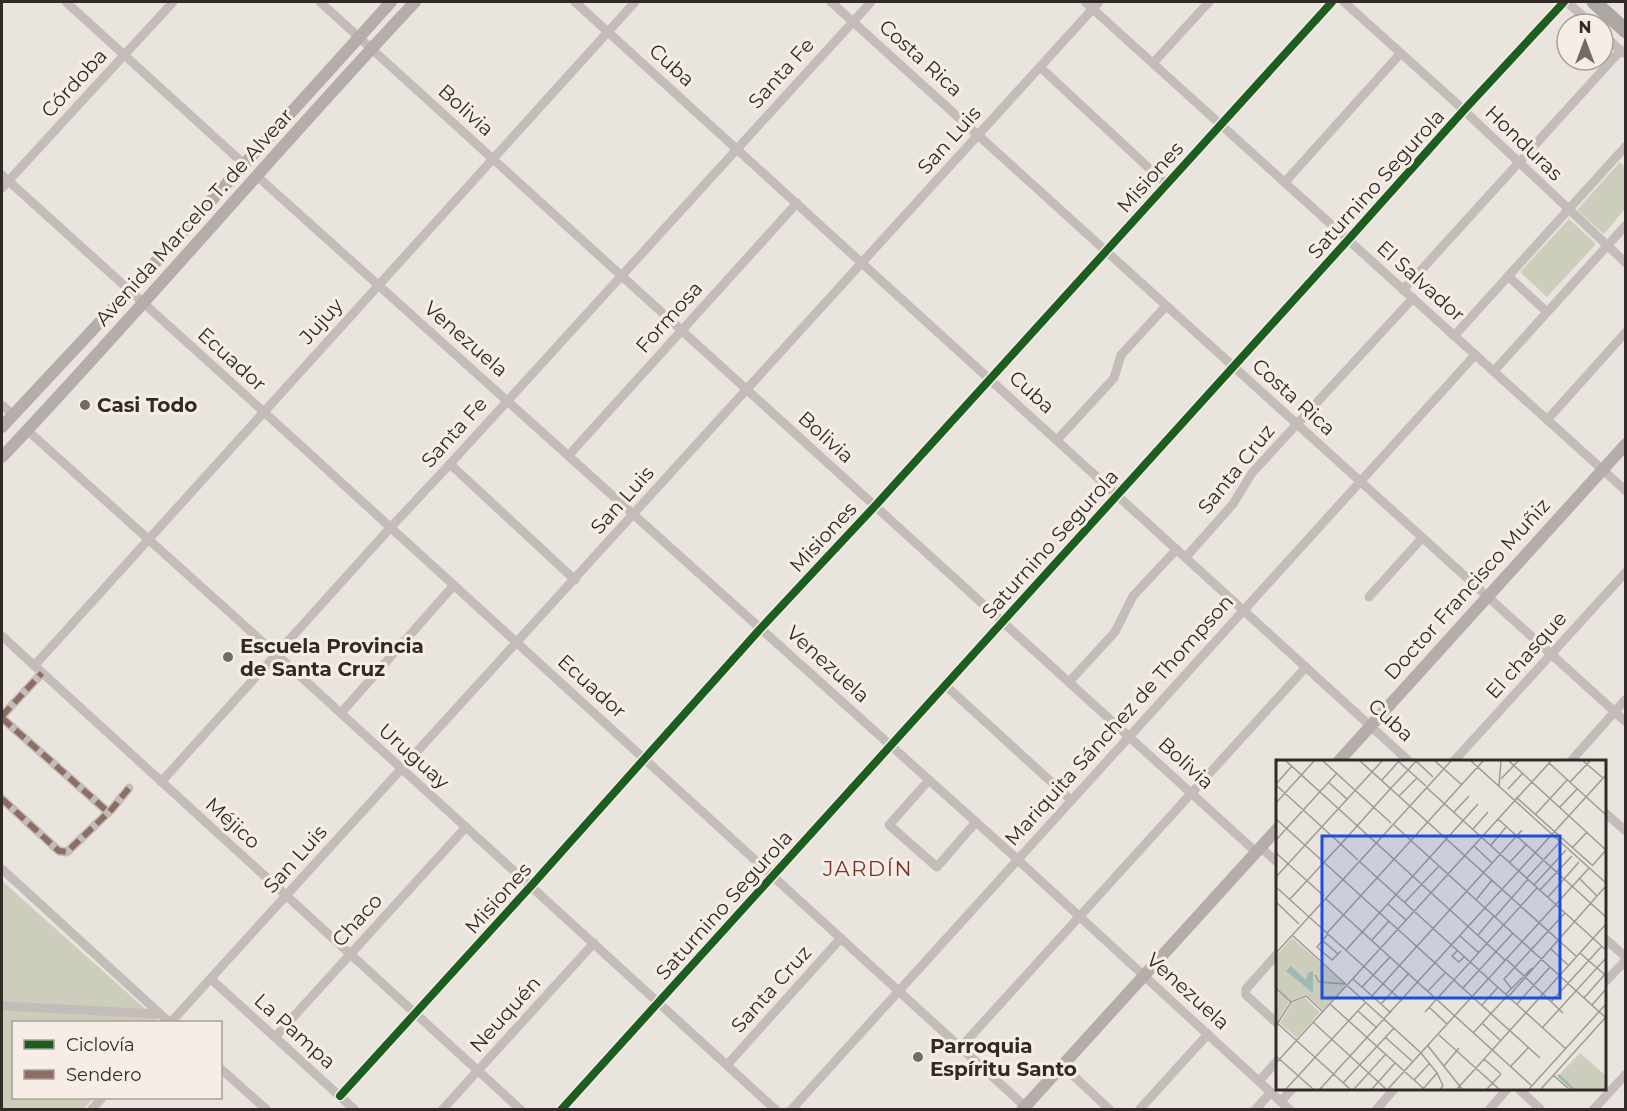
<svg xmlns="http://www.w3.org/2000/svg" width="1627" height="1111" font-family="Montserrat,sans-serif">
<rect width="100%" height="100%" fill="#eae4df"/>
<g fill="#cccdbb">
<path d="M1620 162 1625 167V209L1604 234 1577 210Z"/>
<path d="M1569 219 1596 244 1547 297 1520 272Z"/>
<path d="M2 881 160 1022H14V1098H94L83 1109H2Z"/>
</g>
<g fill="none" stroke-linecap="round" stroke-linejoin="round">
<g stroke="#c3bcb8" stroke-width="9">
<path d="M66 2 244 164"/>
<path d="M320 2 1256 852"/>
<path d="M575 2 1410 762"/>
<path d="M831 2 1626 722"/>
<path d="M1085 2 1626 491"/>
<path d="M1344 2 1454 101 1626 263"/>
<path d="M1567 2 1592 24"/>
<path d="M1603 34 1623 53"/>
<path d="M1153 63 1209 2"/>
<path d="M1040 67 1166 184"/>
<path d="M2 175 264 412 1029 1110"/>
<path d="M258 177 1017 859 1290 1110"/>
<path d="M1285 182 1400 54"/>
<path d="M2 188 173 2"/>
<path d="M1508 276 1547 312"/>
<path d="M1403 290 1621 50"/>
<path d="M1454 336 1626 146"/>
<path d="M1494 371 1626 225"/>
<path d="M2 405 13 415"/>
<path d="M1547 420 1626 332"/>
<path d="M27 430 276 654 776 1110"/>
<path d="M1057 440 1114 378 1121 355 1166 306"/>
<path d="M569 455 797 203"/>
<path d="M450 464 575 580"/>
<path d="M1186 557 1233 504 1252 473 1413 298"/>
<path d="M1369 597 1422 538"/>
<path d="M2 636 521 1110"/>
<path d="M34 666 635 2"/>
<path d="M1069 682 1115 632 1133 596 1177 549"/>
<path d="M945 685 1071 800"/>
<path d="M341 713 454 585"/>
<path d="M2 716 42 673"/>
<path d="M2 718 108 812"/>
<path d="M1453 762 1626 572"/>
<path d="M1570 762 1626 699"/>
<path d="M929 780 889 825 937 867 976 822"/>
<path d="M161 782 391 527 450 464 871 2"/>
<path d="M2 799 59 851 67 852 112 809 129 788"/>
<path d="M1604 812 1626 831"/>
<path d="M1260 847 1278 863"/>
<path d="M2 869 169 1022"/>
<path d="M1604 938 1626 957"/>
<path d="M1278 953 1246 989V995L1278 1024"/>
<path d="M211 979 355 1110"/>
<path d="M1604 983 1626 960"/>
<path d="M2 1006 159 1014"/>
<path d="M171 1022 1099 2"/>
<path d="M275 1037 466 827"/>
<path d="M961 1047 1306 667"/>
<path d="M727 1065 841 938"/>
<path d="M1062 1065 1110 1110"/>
<path d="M220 1068 267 1110"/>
<path d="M1259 1081 1278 1060"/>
<path d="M1518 1088 1541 1110"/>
<path d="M340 1096 531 886 761 628 875 506 1332 2"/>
<path d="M1281 1101 1293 1088"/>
<path d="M91 1110 102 1098"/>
<path d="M442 1110 594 943"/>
<path d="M561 1110 1348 240 1464 110 1564 2"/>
<path d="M791 1110 1475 355"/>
<path d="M1139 1110 1208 1034"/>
<path d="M1255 1110 1271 1092"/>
<path d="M1376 1110 1395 1088"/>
<path d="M1489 1110 1508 1088"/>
<path d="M1593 1110 1626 1074"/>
</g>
<g stroke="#b4ada9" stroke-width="12">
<path d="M2 427 143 276 391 2"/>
<path d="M2 457C143 308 275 151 415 2"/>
<path d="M1338 762 1626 444"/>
<path d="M1022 1110 1278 828"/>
</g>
<path stroke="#ada7a3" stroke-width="15" d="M1594 2 1626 31"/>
<g stroke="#8d6e63" stroke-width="6" stroke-dasharray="12 6" stroke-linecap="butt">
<path d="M2 716 42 673"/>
<path d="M2 718 108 812"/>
<path d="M2 799 59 851 67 852 112 809 129 788"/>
</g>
<defs>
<g id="cycleway">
<path d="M340 1096 531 886 761 628 875 506 1332 2"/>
<path d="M561 1110 1348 240 1464 110 1564 2"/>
</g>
</defs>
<use href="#cycleway" stroke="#f6eee6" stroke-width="11"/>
<use href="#cycleway" stroke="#1b5e20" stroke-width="8"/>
</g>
<g fill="#726b67" stroke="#f6eee6" stroke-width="2">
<circle cx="85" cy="405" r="6"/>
<circle cx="228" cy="657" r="6"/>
<circle cx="918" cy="1057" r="6"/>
</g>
<g text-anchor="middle" stroke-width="6" stroke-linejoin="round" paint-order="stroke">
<g font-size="20" fill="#322a27" stroke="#f6eee6">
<text transform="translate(921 58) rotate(42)" y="7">Costa Rica</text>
<text transform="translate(672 65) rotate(42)" y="7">Cuba</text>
<text transform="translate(781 73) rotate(-48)" y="7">Santa Fe</text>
<text transform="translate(74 83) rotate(-47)" y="7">Córdoba</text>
<text transform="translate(466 110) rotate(42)" y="7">Bolivia</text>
<text transform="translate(949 140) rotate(-48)" y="7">San Luis</text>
<text transform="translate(1524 143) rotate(44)" y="7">Honduras</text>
<text transform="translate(1150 177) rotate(-48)" y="7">Misiones</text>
<text transform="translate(1376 184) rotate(-48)" y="7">Saturnino Segurola</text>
<text transform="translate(194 217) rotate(-48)" y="7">Avenida Marcelo T. de Alvear</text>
<text transform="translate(1421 281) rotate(42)" y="7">El Salvador</text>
<text transform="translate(669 317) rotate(-48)" y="7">Formosa</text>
<text transform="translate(321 321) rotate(-48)" y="7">Jujuy</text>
<text transform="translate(466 339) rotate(41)" y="7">Venezuela</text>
<text transform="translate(232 359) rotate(42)" y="7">Ecuador</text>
<text transform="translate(1032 392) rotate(42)" y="7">Cuba</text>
<text transform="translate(1294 397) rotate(42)" y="7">Costa Rica</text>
<text transform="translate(454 432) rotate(-48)" y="7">Santa Fe</text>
<text transform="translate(826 437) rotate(42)" y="7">Bolivia</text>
<text transform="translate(1236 469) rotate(-51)" y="7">Santa Cruz</text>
<text transform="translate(622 500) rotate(-48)" y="7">San Luis</text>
<text transform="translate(823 537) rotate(-47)" y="7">Misiones</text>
<text transform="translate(1050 544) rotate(-48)" y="7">Saturnino Segurola</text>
<text transform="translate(1467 589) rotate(-48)" y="7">Doctor Francisco Muñiz</text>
<text transform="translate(1526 655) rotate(-48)" y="7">El chasque</text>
<text transform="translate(828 664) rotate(42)" y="7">Venezuela</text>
<text transform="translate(592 686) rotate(42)" y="7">Ecuador</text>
<text transform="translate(1119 720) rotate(-48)" y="7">Mariquita Sánchez de Thompson</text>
<text transform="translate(1391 720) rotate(42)" y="7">Cuba</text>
<text transform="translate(414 756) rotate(42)" y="7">Uruguay</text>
<text transform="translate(1186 763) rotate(42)" y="7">Bolivia</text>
<text transform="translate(233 823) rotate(42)" y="7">Méjico</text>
<text transform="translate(295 859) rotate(-48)" y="7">San Luis</text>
<text transform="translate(498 898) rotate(-48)" y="7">Misiones</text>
<text transform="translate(724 905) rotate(-48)" y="7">Saturnino Segurola</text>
<text transform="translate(357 920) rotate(-48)" y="7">Chaco</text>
<text transform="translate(771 989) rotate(-48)" y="7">Santa Cruz</text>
<text transform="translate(1188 991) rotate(42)" y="7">Venezuela</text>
<text transform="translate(505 1014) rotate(-48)" y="7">Neuquén</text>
<text transform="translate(295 1031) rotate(42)" y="7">La Pampa</text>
</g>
<g font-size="20" font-weight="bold" fill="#322a27" stroke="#f6eee6" text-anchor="start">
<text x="97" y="412">Casi Todo</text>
<text x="240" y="653">Escuela Provincia<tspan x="240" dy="23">de Santa Cruz</tspan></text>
<text x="930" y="1053">Parroquia<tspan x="930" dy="23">Espíritu Santo</tspan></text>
</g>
<g font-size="21" letter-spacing="1.5" fill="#78352a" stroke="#f6eee6">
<text x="868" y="876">JARDÍN</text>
</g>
</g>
<g transform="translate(1276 760)">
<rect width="330" height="330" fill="#eae4df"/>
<path d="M16 178 70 225 47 250 30 235 13 242 2 262 0 196ZM29 238 44 252 21 278 4 263 16 243ZM304 293 330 316V329H299L283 315Z" fill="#cccdbb"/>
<path d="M15 206 30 220 32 213 37 211V233L10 211Z" fill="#9ebab6"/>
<path fill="none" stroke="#9ebab6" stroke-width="3" d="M282 315 297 329"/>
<path fill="none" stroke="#a09a95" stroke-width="1.5" d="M10 1 229 200M47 1 115 63M84 1 301 197M122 1 150 26M159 1 186 25M195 1 330 123M233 1 330 90M307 1 327 18M273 3 330 55M225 19 242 1M106 20 123 1M52 22 71 39M294 22 314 1M0 24 16 6M0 25 82 100M223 26 225 1M151 28 330 190M232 29 247 13M123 36 141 18M240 37 316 105M0 43 38 1M284 47 301 29M178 52 193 36M259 55 291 20M0 59 264 298M222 59 330 157M118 65 330 258M197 69 212 52M0 80 61 13M215 85 231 66M198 86 216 103M296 88 311 72M0 93 48 136M84 102 290 289M234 102 251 84M316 106 330 90M0 117 106 1M251 118 283 83M304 119 321 136M258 125 290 90M0 127 126 241M264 130 296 96M272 137 303 102M14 139 65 84 98 47 115 28 132 10 140 1 157 17M50 139 256 326M200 140 216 120M0 142 23 164M129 142 163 106M112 144 130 160M219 157 252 119M51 173 207 1M52 174 41 187 56 200 65 191M16 175 145 293 161 313 167 326 164 329M202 175 218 156M184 176 203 193M46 180 62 194M96 180 113 161M274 188 293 206M70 190 202 44M182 190 176 196 183 202 189 196M0 193 175 1M304 193 329 215M230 199 287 253M39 215 43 222 70 224M77 219 115 253M86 227 114 197M0 228 15 242M235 228 228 219 289 153M186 229 237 173M152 231 169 213M230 234 256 208M96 236 246 70M233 236 329 127M308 238 330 213M275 242 326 186M54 244 148 329M105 244 133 213M241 244 274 207M316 245 330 229M205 246 222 227M153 247 171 264M82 251 101 268M149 252 261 128M0 262 74 329M37 262 110 329M206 263 224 280M0 266 15 242 30 236 47 252M267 267 330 198M198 272 232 235M163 275 223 329M109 277 137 302M152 286 186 329M0 296 37 329M208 299 225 314M0 303 275 1M235 306 252 288M167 307 183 288M277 315 293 329M138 320 154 303M67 323 118 268M10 329 90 242M44 329 330 15M78 329 109 295M96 329 119 303M112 329 313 108M147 329 161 313M181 329 330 164M211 329 225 314M253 329 330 244M265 329 330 257"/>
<path fill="#1d4ed8" fill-opacity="0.15" stroke="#1d4ed8" stroke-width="3" d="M46 76H284V238H46Z"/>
<rect width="330" height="330" fill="none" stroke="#322a27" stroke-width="3"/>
</g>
<rect width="1627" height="1111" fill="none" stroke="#322a27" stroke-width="6"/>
<rect x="12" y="1021" width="210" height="78" fill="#f6eee6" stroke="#a8a09a" stroke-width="1.5"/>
<rect x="24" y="1040" width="30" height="9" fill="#1b5e20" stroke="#a8a09a" stroke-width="1.5"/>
<text x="66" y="1051" font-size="18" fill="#322a27">Ciclovía</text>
<rect x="24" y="1070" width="30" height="9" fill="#8d6e63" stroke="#a8a09a" stroke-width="1.5"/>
<text x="66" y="1081" font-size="18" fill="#322a27">Sendero</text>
<g transform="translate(1585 42)"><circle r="28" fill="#f6eee6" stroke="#a8a09a" stroke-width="1.5"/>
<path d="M0-4.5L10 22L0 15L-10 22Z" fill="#726b67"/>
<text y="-9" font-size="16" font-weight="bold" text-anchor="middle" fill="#322a27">N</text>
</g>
</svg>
